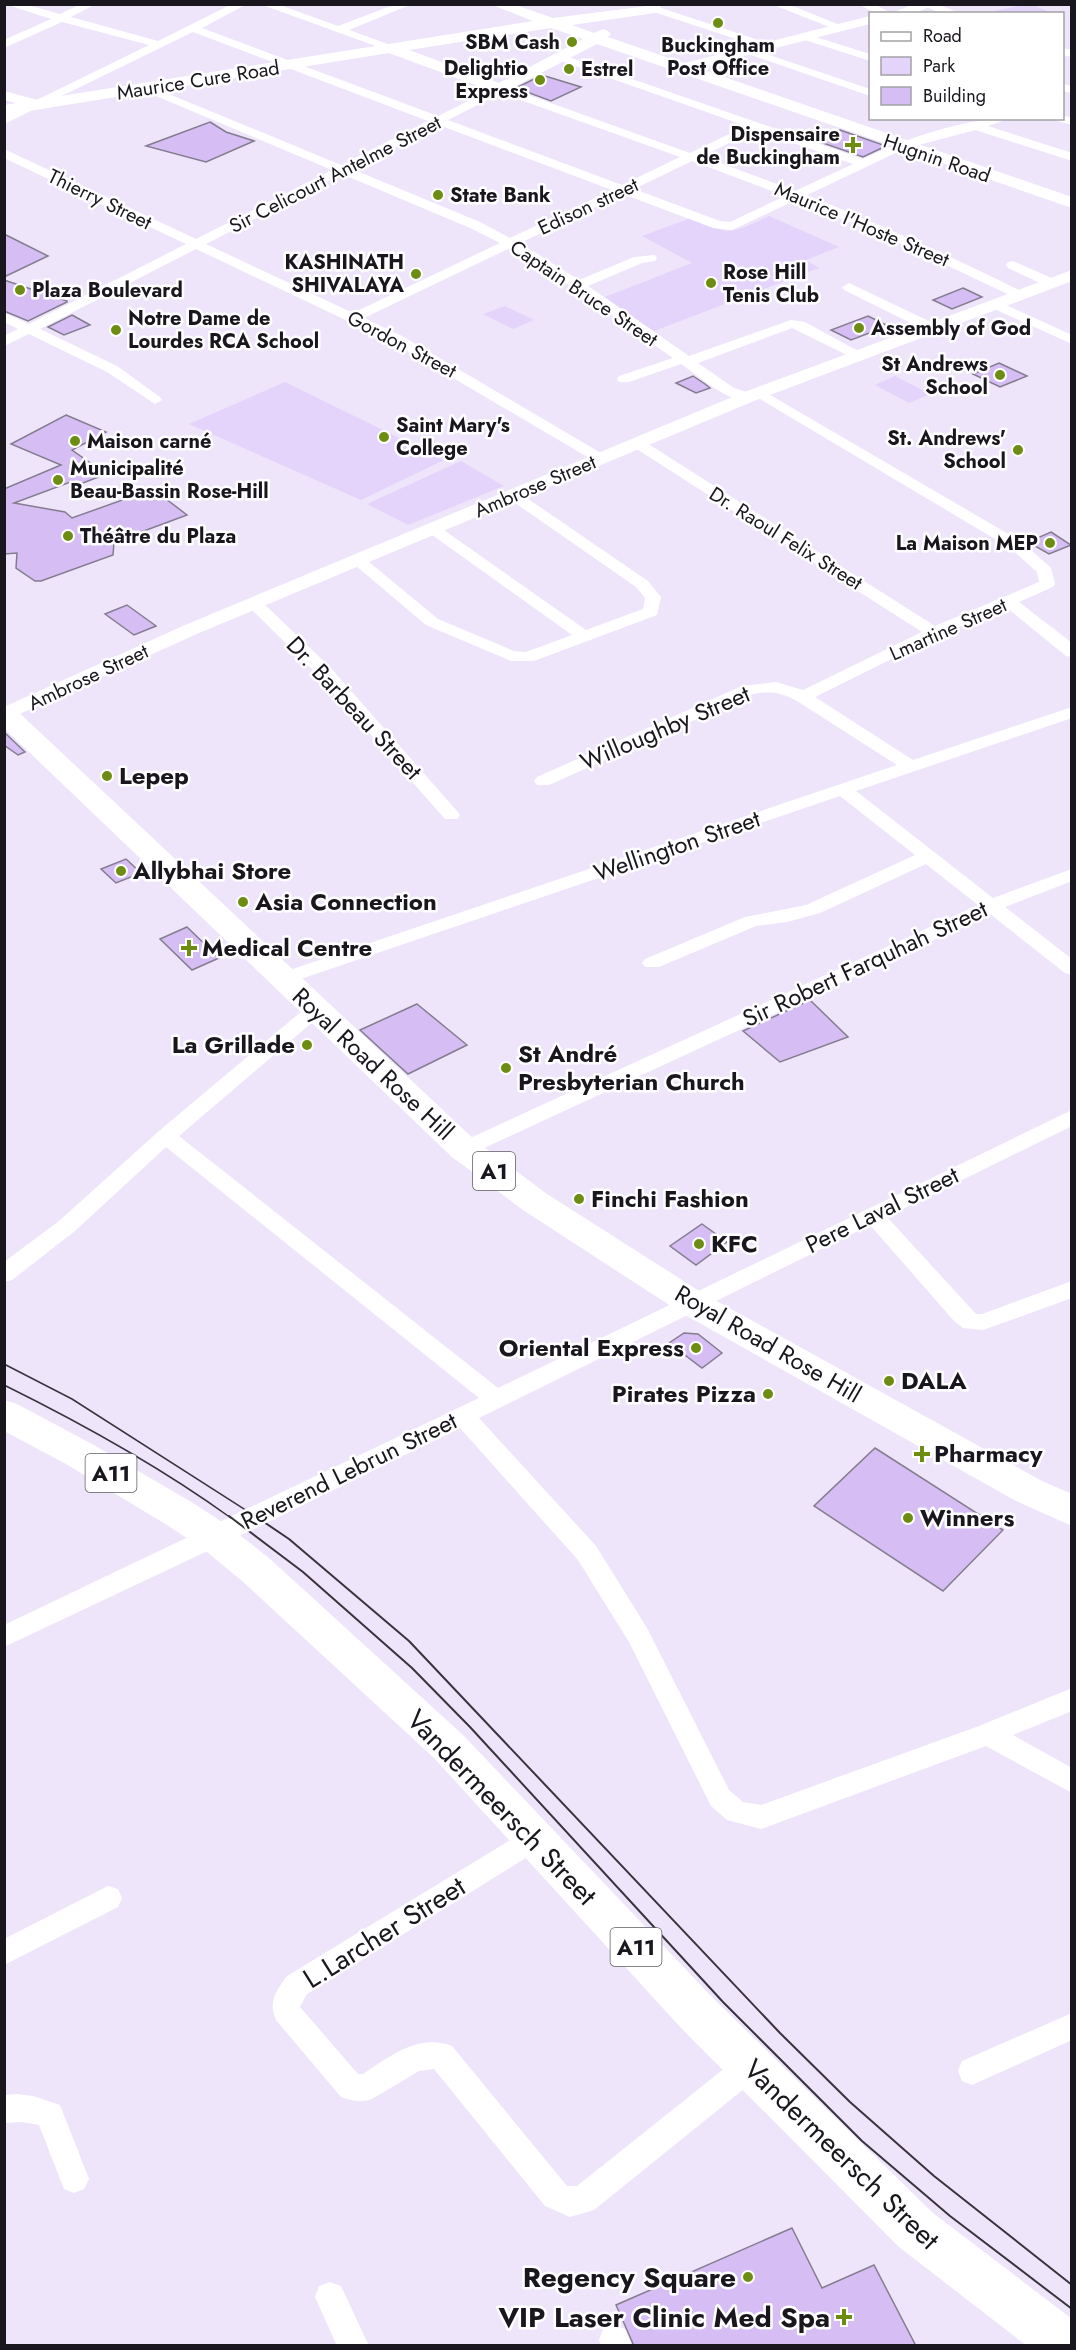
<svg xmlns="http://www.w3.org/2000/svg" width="1076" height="2350" font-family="Jost,sans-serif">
<rect width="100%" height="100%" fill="#eee5fa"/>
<g fill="#e4d3fa">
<path d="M1023 5H1033L1052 13H986Z"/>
<path d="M769 216 839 247 806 260 819 268 654 331 605 297 692 263 642 236 691 218C732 236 728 235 769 216Z"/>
<path d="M505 306 534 320 513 329 483 314Z"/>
<path d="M895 376 930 394 909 403 875 385Z"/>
<path d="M285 382 444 460 361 500 189 424Z"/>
<path d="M461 461 504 486 408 525 367 504Z"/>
</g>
<g fill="#d6bef5" stroke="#847c8f" stroke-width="1.5">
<path d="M542 75 545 76 581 87 551 101 516 88Z"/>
<path d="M210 122 226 132 254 141 206 162 146 146Z"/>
<path d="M840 130 886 146 863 157 817 141Z"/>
<path d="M4 234 48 256 4 277Z"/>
<path d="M4 280 67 301V302L28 321 4 311Z"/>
<path d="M963 288 982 297 952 309 933 300Z"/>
<path d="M72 315 90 325 64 335 48 327Z"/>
<path d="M868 316 888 326 851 340 831 330Z"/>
<path d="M999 363 1027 376 1000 387 973 374Z"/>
<path d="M693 376 705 384 710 388 696 393 676 383Z"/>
<path d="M66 415 106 432 72 450 106 474 78 485 73 481 14 503 65 512 72 518 153 489 187 515 114 542 113 555 41 581H35L16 568 17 553 4 554V489L61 465 11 444Z"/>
<path d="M1051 532 1071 545 1049 554 1028 542Z"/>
<path d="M127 605 156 626 134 635 105 614Z"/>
<path d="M4 732 25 752 18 755 4 745Z"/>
<path d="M126 859 141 873 116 883 101 869Z"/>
<path d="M187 927 219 958 192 970 160 939Z"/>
<path d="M810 1000 848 1037 780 1062 743 1031Z"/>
<path d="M417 1004 467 1045 408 1074 360 1030Z"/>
<path d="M702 1224 727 1242 696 1265 670 1246Z"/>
<path d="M684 1333 698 1334 722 1353 702 1368 669 1343Z"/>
<path d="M875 1448 1003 1530 943 1591 814 1506Z"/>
<path d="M792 2228 822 2288 874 2265 916 2346H634L616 2305Z"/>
</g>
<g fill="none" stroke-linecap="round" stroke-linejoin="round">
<g fill="#fff" fill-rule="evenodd">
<path d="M5 4H24L60 14 81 4H96L71 17 158 41 232 4H247L202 28 438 116 500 85 690 153 746 126 556 59V55L560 54 863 159C904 139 965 118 1011 118L988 126 1072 153V161L975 130 904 149 807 195C880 224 952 257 1023 292L1025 295 1018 299 904 245 796 200 732 230 713 228 623 194 520 243 579 280 634 257 655 255 657 258 655 261 642 263 588 286 689 356 791 320 805 322 867 356 860 360 855 359 792 328 698 363 734 388 753 394 755 397 753 400C731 406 699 376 681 364L629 382H619L617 379 619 376 673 358 569 285 510 248 364 318 402 336 606 456 608 459 606 462H596L392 342 196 249 40 329 117 366 160 397 162 400 155 404 107 372 29 334 4 346V336L18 329 4 322V313L29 324 186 244 4 158V149L196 239 332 170 144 91V87H152L341 165 428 121 193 32 4 124V116L149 45 62 22 4 48V40L51 19ZM501 93 680 157 622 185 448 120ZM439 125 612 190 510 238 480 222 352 169ZM757 130 853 164 795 191 702 156ZM692 161 785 196 730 222 720 221 634 189ZM342 174 470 228 500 243 353 313 206 244Z"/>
<path d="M260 4H277L338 26 396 4H412L349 30 396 47V51L392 52Z"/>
<path d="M771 4H788L847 28 845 30H837Z"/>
<path d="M858 4H874L893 14H877Z"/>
<path d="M937 4 957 12 958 14H941L923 5Z"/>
<path d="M655 6 771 44 773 46 771 48H763L651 11V7Z"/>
<path d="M806 34 870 54V61L802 39 800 37Z"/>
<path d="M749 48 870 89V96L745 53 743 51Z"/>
<path d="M1062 48 1072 50V57L1062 55Z"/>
<path d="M1062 84 1072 86V93L1062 91Z"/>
<path d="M1062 115 1072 118V125L1057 121 1055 118H1062Z"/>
<path d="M1013 261 1056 280 1058 283 1051 287 1046 286 1008 268 1006 265 1008 262Z"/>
<path d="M849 283 937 325 939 328 937 331H927L844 290 842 287Z"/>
<path d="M995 300 1072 335V344L990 307 988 304 990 301Z"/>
<path d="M760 389 1022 542 1051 568 1055 584 1053 587 1019 602 1072 643V657L1066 656 1006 607 940 635 815 697 913 760 1072 707V718L856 791 993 898 1072 869V881L1005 907 1072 959V975L1065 973 990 914 471 1154 464 1156 457 1154 454 1149 457 1144 978 905 926 864 820 913 787 922 756 926 659 967H645L642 963 645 959 745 917 806 905 915 855 840 796 289 983 282 985 275 983 272 979 275 975 897 765 797 701C781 692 770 691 753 694L549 785H537L534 781 537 777 742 686 776 682 803 690 922 632 632 446 630 443 632 440H642L935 626 1039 582 1037 572 1010 548 755 396 753 393Z"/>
<path d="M513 490 518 492 648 581 661 597 657 615 534 661H511L426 625 349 560 357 555 363 557 438 619 514 651 526 652 572 635 428 532 425 529 428 526H438L586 630 643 609 645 598 636 587 508 498 505 495Z"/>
<path d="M254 598 260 600 330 667 457 811 460 815 457 819H445L318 675 248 606 246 603Z"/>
<path d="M315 1004 322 1006 325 1010 322 1014 179 1136 498 1388 1072 1110V1126L887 1217 976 1314H982L1072 1281V1298L983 1330 963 1328 954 1321 870 1225 479 1418 596 1546 647 1628 729 1790 743 1802 761 1805 979 1726 1072 1688V1711L1013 1735 1072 1768V1793L986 1746 761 1829 727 1820 711 1806 629 1642 578 1560 460 1428 250 1531 4 1647V1625L479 1398 166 1147 75 1231 12 1280 4 1282V1262L59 1221 159 1131 308 1006Z"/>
<path d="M536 1826 545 1830 549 1838 545 1846 307 1994 300 2007 358 2074H363C390 2056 419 2033 452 2046L567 2186H577L740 2056 750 2052 760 2056 764 2066 760 2076 594 2210 570 2217 545 2206 434 2069 419 2071 372 2099C361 2103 352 2101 341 2097L276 2020C268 2002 276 1991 287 1976L527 1830Z"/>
<path d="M108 1886 118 1889 122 1898 118 1907 4 1965V1939Z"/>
<path d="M1072 2013V2040L972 2085 962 2081 958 2071 962 2061Z"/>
<path d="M16 2094 33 2096 60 2105 89 2179 84 2189 74 2193 64 2189 39 2125 22 2122 4 2123V2095Z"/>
<path d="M330 2282 341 2286 369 2346H337L315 2297 319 2286Z"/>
<path d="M614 2325 625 2329 632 2346H601L599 2340 603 2329Z"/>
</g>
<g fill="#fff" fill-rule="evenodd">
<path d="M914 4H937L912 14H889Z"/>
<path d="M870 16V24L682 72 675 68 677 65Z"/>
<path d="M4 91 45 102 47 105 40 109 4 100Z"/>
<path d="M1072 270V281L754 401 199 633 4 721V707L185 625 742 393Z"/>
</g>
<path fill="#fff" fill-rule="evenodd" d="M490 4H513L553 18 655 5 660 6 662 9 660 12 655 13 572 25 594 33 603 29 608 31 611 34 608 37 1072 197V208L597 44 500 94 389 53 4 115V105L533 21ZM551 28 583 39 499 83 409 50Z"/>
<g fill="#fff" fill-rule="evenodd">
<path d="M4 705 13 707 476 1141 547 1194 704 1294 1042 1481 1072 1494V1526L1016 1501 680 1312 523 1210 452 1157 4 728Z"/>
<path d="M4 1400 17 1404 92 1444 193 1503 228 1526 269 1558 463 1735 714 1999 933 2213 1072 2319V2346H1027L899 2247 682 2029 435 1759 241 1580 202 1548 167 1525 66 1464 4 1431Z"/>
</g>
<g stroke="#38343d" stroke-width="1.5">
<path d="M4 1364 72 1399 258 1518"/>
<path d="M4 1385C83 1424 159 1466 231 1518"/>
</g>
<g stroke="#38343d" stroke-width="2">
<path d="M229 1516 303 1572 412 1668 470 1727 723 2002 862 2141 950 2216 1072 2309"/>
<path d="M255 1516 289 1539 409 1641 780 2033 850 2102 934 2176 1072 2285"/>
</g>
</g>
<g fill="#6c8d12" stroke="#fff" stroke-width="2">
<circle cx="718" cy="23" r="6"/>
<circle cx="572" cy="42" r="6"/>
<circle cx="569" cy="69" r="6"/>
<circle cx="540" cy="80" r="6"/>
<path d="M850 136h6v6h6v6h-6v6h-6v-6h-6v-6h6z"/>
<circle cx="438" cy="195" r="6"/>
<circle cx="416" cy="274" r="6"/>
<circle cx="711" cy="283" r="6"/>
<circle cx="20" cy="290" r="6"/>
<circle cx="859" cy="328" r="6"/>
<circle cx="116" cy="330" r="6"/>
<circle cx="1000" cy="375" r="6"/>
<circle cx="384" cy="437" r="6"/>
<circle cx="75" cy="441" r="6"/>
<circle cx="1018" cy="450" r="6"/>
<circle cx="58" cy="480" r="6"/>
<circle cx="68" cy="536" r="6"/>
<circle cx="1050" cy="543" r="6"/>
<circle cx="107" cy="776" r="6"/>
<circle cx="121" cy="871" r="6"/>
<circle cx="243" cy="902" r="6"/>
<path d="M186 939h6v6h6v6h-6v6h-6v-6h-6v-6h6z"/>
<circle cx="307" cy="1045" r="6"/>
<circle cx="506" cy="1068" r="6"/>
<circle cx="579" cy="1199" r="6"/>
<circle cx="699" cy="1244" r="6"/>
<circle cx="696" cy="1348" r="6"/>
<circle cx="889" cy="1381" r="6"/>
<circle cx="768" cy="1394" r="6"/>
<path d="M919 1445h6v6h6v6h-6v6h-6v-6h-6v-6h6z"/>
<circle cx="908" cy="1518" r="6"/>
<circle cx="748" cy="2277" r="6"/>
<path d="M841 2308h6v6h6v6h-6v6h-6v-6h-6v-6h6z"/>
</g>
<g text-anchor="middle" stroke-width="5" stroke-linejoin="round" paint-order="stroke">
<g font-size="20" font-weight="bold" fill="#19161d" stroke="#fff" text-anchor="start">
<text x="560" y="49" text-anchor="end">SBM Cash</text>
<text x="718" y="52" text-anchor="middle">Buckingham<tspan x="718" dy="23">Post Office</tspan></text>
<text x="528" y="75" text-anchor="end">Delightio<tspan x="528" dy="23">Express</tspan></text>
<text x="581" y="76">Estrel</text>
<text x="840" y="141" text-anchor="end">Dispensaire<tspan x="840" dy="23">de Buckingham</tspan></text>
<text x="450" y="202">State Bank</text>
<text x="404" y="269" text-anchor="end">KASHINATH<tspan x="404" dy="23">SHIVALAYA</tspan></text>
<text x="723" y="279">Rose Hill<tspan x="723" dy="23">Tenis Club</tspan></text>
<text x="32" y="297">Plaza Boulevard</text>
<text x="128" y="325">Notre Dame de<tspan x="128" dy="23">Lourdes RCA School</tspan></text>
<text x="871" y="335">Assembly of God</text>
<text x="988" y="371" text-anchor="end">St Andrews<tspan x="988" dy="23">School</tspan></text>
<text x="396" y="432">Saint Mary's<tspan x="396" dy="23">College</tspan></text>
<text x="1006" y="445" text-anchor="end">St. Andrews'<tspan x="1006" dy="23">School</tspan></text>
<text x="87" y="448">Maison carné</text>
<text x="70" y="475">Municipalité<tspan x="70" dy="23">Beau-Bassin Rose-Hill</tspan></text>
<text x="80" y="543">Théâtre du Plaza</text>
<text x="1038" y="550" text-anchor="end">La Maison MEP</text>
</g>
<g font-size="20" fill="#19161d" stroke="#fff">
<text transform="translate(198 80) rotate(-9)" y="7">Maurice Cure Road</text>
<text transform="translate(937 158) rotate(19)" y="7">Hugnin Road</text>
<text transform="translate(335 174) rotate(-27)" y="7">Sir Celicourt Antelme Street</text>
<text transform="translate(100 199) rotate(26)" y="7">Thierry Street</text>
<text transform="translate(588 206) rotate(-25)" y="7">Edison street</text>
<text transform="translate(862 224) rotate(23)" y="7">Maurice I'Hoste Street</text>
<text transform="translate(584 293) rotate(34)" y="7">Captain Bruce Street</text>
<text transform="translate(402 344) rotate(28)" y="7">Gordon Street</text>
<text transform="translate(535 486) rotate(-23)" y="7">Ambrose Street</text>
<text transform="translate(786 538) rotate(32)" y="7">Dr. Raoul Felix Street</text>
<text transform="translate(948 629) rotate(-24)" y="7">Lmartine Street</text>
<text transform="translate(88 677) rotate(-25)" y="7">Ambrose Street</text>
</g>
<g fill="#fff" stroke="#5e5c61" stroke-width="1.5">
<rect x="473" y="1152" width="42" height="38" rx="4.5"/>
<rect x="85.5" y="1454" width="51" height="38" rx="4.5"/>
<rect x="610.5" y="1928" width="51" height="38" rx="4.5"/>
</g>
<g font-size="22" font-weight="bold" fill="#19161d">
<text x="494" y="1179">A1</text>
<text x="111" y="1481">A11</text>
<text x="636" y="1955">A11</text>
</g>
<g font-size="24" fill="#19161d" stroke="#fff">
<text transform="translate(354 708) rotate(47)" y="8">Dr. Barbeau Street</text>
<text transform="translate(665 728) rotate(-23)" y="8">Willoughby Street</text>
<text transform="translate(677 846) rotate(-19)" y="8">Wellington Street</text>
<text transform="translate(865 964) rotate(-25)" y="8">Sir Robert Farquhah Street</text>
<text transform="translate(373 1064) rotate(43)" y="8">Royal Road Rose Hill</text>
<text transform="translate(882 1210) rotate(-26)" y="8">Pere Laval Street</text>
<text transform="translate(768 1344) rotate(30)" y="8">Royal Road Rose Hill</text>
<text transform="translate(349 1471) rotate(-26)" y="8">Reverend Lebrun Street</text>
</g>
<g font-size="24" font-weight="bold" fill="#19161d" stroke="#fff" text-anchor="start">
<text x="119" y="784">Lepep</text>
<text x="133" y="879">Allybhai Store</text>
<text x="255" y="910">Asia Connection</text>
<text x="202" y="956">Medical Centre</text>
<text x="295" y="1053" text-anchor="end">La Grillade</text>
<text x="518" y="1062">St André<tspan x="518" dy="28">Presbyterian Church</tspan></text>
<text x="591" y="1207">Finchi Fashion</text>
<text x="711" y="1252">KFC</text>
<text x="684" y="1356" text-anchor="end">Oriental Express</text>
<text x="901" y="1389">DALA</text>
<text x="756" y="1402" text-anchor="end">Pirates Pizza</text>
<text x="934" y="1462">Pharmacy</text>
<text x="920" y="1526">Winners</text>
</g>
<g font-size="28" fill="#19161d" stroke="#fff">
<text transform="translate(502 1807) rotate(46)" y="10">Vandermeersch Street</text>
<text transform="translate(384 1932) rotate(-32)" y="10">L.Larcher Street</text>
<text transform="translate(842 2154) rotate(44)" y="10">Vandermeersch Street</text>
</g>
<g font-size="28" font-weight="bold" fill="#19161d" stroke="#fff" text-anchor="end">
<text x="736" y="2287">Regency Square</text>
<text x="830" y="2327">VIP Laser Clinic Med Spa</text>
</g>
</g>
<rect width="1076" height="2350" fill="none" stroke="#19161d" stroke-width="12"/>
<rect x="869" y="12" width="195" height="108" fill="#ffffff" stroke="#a3a2a5" stroke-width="1.5"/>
<rect x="881" y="32" width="30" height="9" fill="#ffffff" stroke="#a3a2a5" stroke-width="1.5"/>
<text x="923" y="42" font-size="18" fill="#19161d">Road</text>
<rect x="881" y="57" width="30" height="18" fill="#e4d3fa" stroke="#a3a2a5" stroke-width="1.5"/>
<text x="923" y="72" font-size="18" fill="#19161d">Park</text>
<rect x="881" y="87" width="30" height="18" fill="#d6bef5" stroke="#a3a2a5" stroke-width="1.5"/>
<text x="923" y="102" font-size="18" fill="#19161d">Building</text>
</svg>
